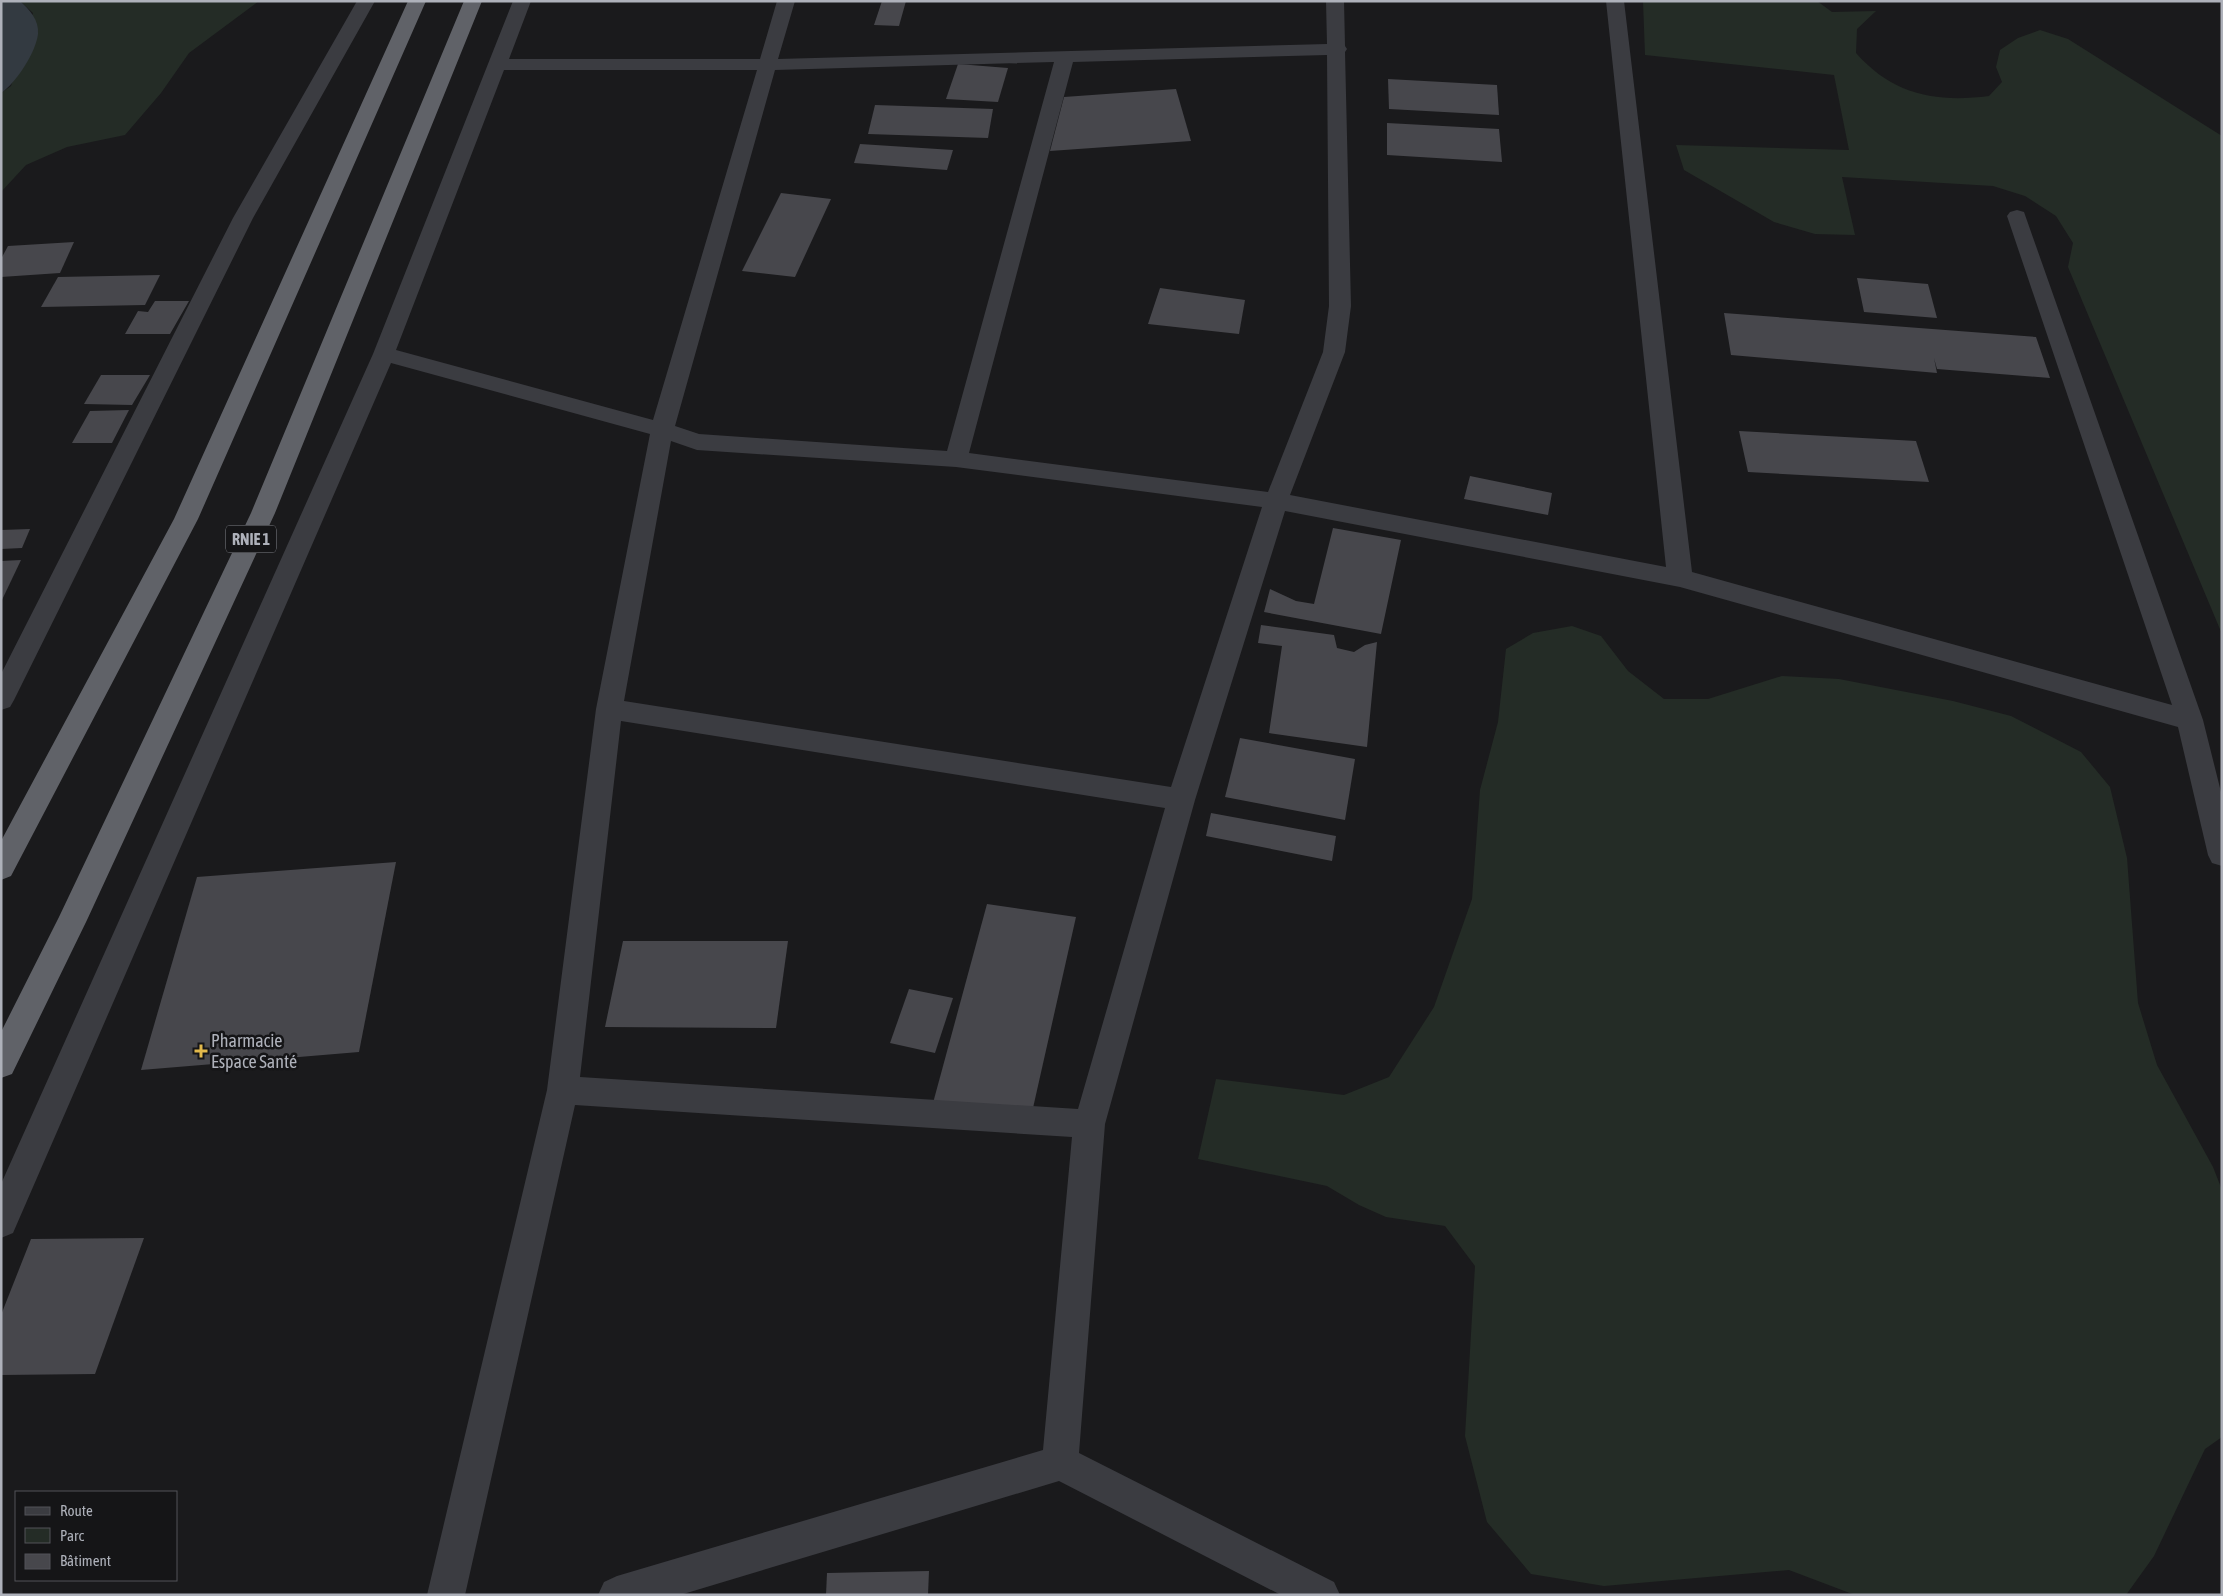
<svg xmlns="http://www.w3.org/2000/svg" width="2223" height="1596" font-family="'Asap Condensed',sans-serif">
<rect width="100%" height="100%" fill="#1a1a1c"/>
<g fill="#242c26">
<path d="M20 1H259L189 53 161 93 125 135 67 147 26 165 1 192V93L11 86 33 13Z"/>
<path d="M1643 1H1817L1832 12 1876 11 1857 29 1856 53C1892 94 1935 103 1989 96L2002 82 1996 67 2000 50 2018 38 2040 30 2068 39 2222 136V634L2068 267 2073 243 2056 216 2025 196 1993 186 1842 177 1855 235 1815 234 1774 222 1684 170 1676 145 1849 150 1834 75 1645 55Z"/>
<path d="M1572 626 1601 636 1628 671 1664 699H1708L1782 676 1839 679 1953 701 2011 716 2081 752 2110 787 2127 858 2138 1003 2157 1065 2213 1167 2222 1190V1437L2205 1449 2154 1556 2126 1595H1855L1789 1570 1604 1586 1531 1574 1487 1522 1465 1436 1475 1266 1445 1226 1386 1217 1359 1205 1327 1186 1198 1159 1216 1079 1344 1095 1389 1077 1434 1007 1472 899 1480 790 1498 722 1506 649 1533 633Z"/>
</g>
<path fill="#333a41" d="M1 1H20C30 10 39 20 38 34 36 52 16 83 1 93Z"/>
<g fill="#47474c">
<path d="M882 1H906L899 26 874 25Z"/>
<path d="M958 64 1008 68 998 102 946 99Z"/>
<path d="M1388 79 1497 85 1499 115 1389 109Z"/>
<path d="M1176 89 1191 141 1050 151 1064 97Z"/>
<path d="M875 105 993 109 988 138 868 134Z"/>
<path d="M1387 123 1499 129 1502 162 1387 155Z"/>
<path d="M860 144 953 150 947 170 854 163Z"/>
<path d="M781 193 831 199 795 277 742 271Z"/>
<path d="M74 242 60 273 1 277V259L8 246Z"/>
<path d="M160 275 145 305 41 307 58 277Z"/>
<path d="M1857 278 1928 284 1937 318 1864 312Z"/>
<path d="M1160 288 1245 300 1239 334 1148 324Z"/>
<path d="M155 301H189L170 334H125L138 311 148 312Z"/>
<path d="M1724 313 2036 337 2050 378 1937 369 1934 358 1937 373 1731 355Z"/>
<path d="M101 375H150L132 405 84 404Z"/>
<path d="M129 410 112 443H72L90 411Z"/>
<path d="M1739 431 1916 441 1929 482 1748 472Z"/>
<path d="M1470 476 1552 493 1548 515 1464 499Z"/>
<path d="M1333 528 1401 540 1381 634 1264 612 1270 589 1296 601 1314 604Z"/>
<path d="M30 529 22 548 1 549V530Z"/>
<path d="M21 560 1 602V561Z"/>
<path d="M1261 625 1334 635 1337 648 1354 652 1365 645 1377 642 1367 747 1269 733 1282 646 1258 643Z"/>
<path d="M1240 738 1355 759 1345 820 1225 797Z"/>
<path d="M1211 813 1336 836 1332 861 1206 836Z"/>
<path d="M396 862 359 1052 141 1070 197 877Z"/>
<path d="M987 904 1076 917 1033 1108 933 1103Z"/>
<path d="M623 941H788L776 1028 605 1027Z"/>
<path d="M909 989 953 998 935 1053 890 1043Z"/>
<path d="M144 1238 95 1374 1 1375V1315L31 1239Z"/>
<path d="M929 1571 928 1595H826L827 1573Z"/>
</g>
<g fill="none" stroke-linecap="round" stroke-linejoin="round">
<g fill="#3b3c41" fill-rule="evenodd">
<path d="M357 1H375L253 218 14 700 10 707 1 710V674L233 218Z"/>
<path d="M513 1H531L509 59H760L777 1H795L778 59 1327 44 1326 1H1344L1345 46 1347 49 1345 52 1351 306 1345 352 1290 495 1666 567 1606 1H1624L1692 572 2172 705 2007 216 2010 212 2017 210 2024 212 2203 720 2222 796V866L2212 863 2208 855 2178 727 1680 587 1285 511 1195 800 1105 1124 1079 1453 1334 1582 1340 1595H1281L1059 1481 680 1595H598L604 1582 617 1576 1043 1450 1072 1137 575 1105 465 1595H427L547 1090 596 709 650 434 391 363 13 1233 1 1238V1184L373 354ZM1327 55 1329 306 1323 352 1268 492 969 453 1073 62ZM1054 62 947 451 699 434 675 426 775 70ZM504 70H757L653 420 396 350ZM671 441 697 450 956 467 1262 507 1171 787 624 701ZM621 721 1165 808 1078 1109 580 1077Z"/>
</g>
<g fill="#606268" fill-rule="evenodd">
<path d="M408 1H426L198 519 11 876 1 880V841L174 519Z"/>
<path d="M464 1H482L275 513 87 920 12 1074 1 1078V1032L59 917 251 513Z"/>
</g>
</g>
<path fill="#e2b94c" stroke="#151517" stroke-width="2" d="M198.5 1043.5h5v5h5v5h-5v5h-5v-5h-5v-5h5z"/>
<g text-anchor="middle" stroke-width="5" stroke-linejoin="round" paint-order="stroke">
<rect fill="#151517" stroke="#808289" stroke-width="1" x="226" y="525.5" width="50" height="27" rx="4"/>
<g font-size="16" font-weight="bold" fill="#aeb1ba">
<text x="251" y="545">RNIE 1</text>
</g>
<g font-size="18" fill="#aeb1ba" stroke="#151517" text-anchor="start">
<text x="211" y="1047">Pharmacie<tspan x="211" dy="21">Espace Santé</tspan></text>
</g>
</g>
<rect width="2223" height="1596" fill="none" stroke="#aeb1ba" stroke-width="5"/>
<rect x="15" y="1491" width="162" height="90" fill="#151517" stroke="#525358"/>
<rect x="25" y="1507" width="25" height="8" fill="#3b3c41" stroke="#525358"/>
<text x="60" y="1516" font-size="15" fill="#aeb1ba">Route</text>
<rect x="25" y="1528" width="25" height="15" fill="#242c26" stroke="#525358"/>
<text x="60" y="1541" font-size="15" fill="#aeb1ba">Parc</text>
<rect x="25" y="1554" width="25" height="15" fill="#47474c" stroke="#525358"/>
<text x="60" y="1566" font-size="15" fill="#aeb1ba">Bâtiment</text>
</svg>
